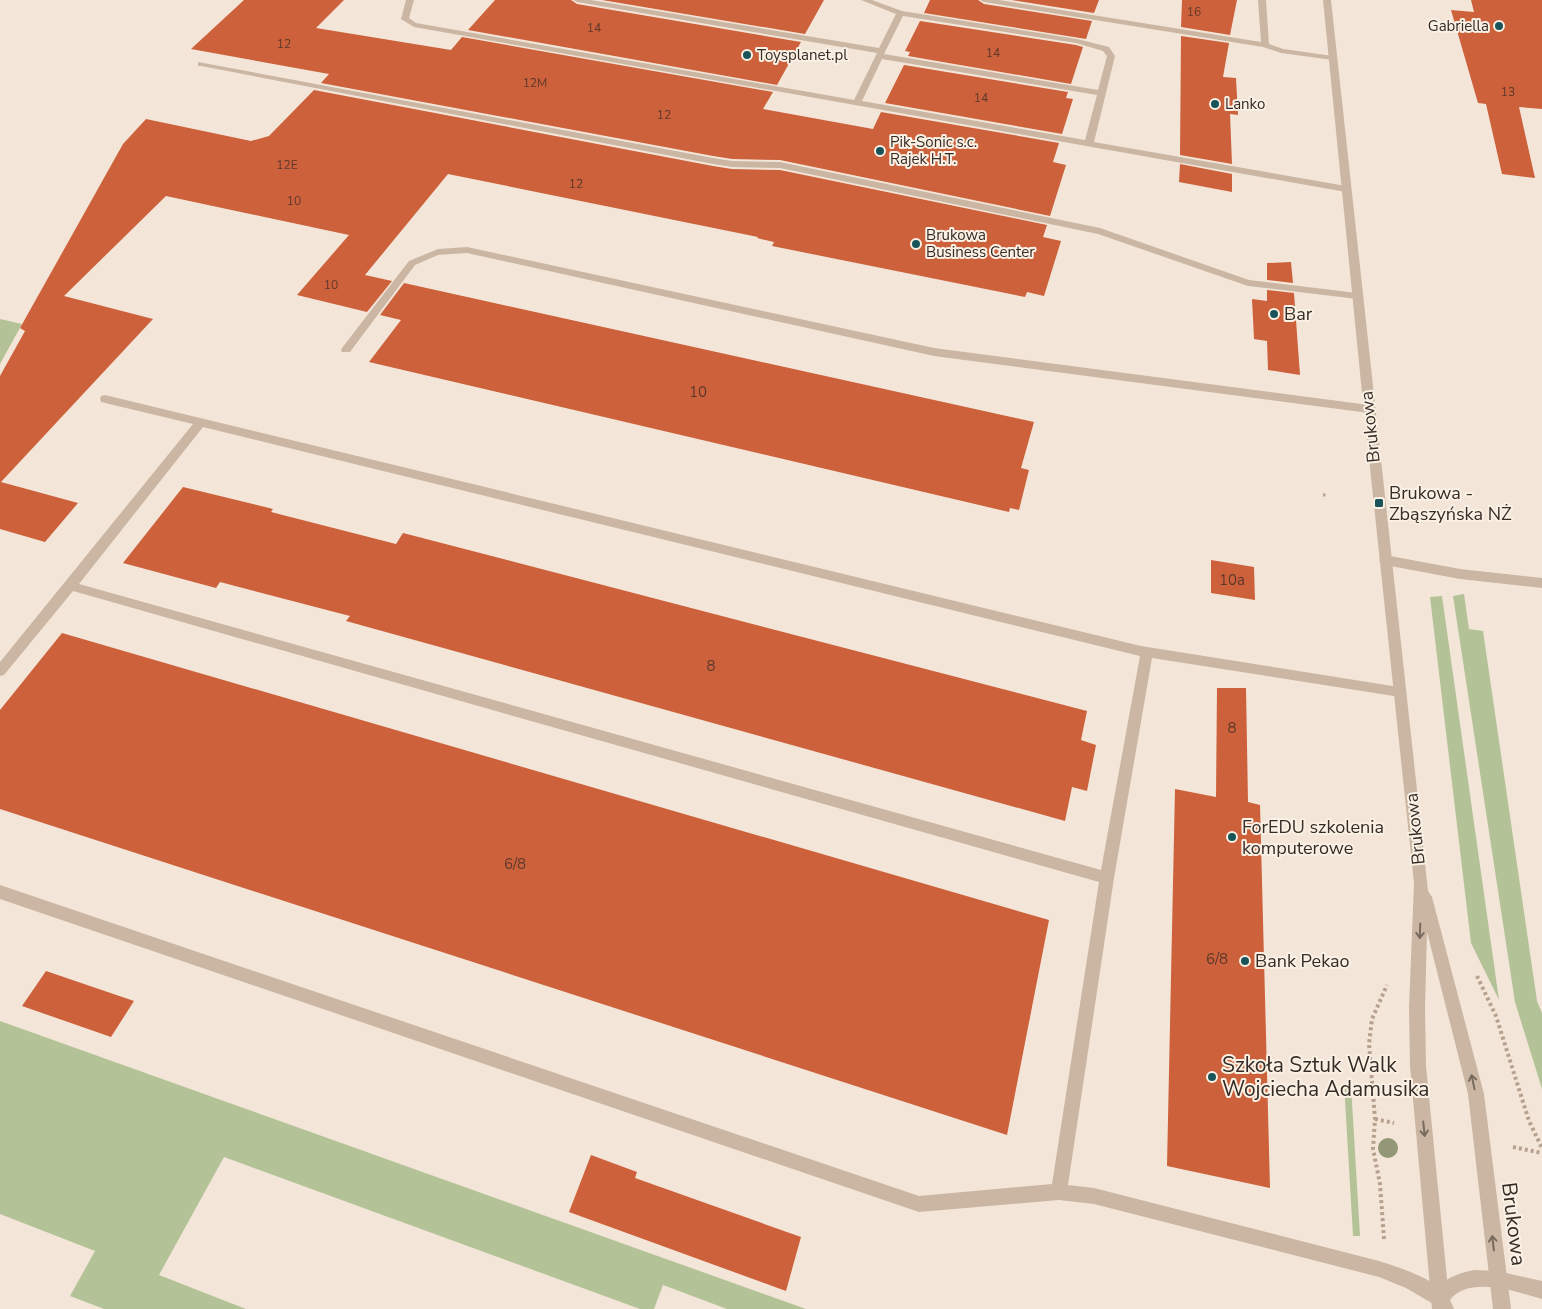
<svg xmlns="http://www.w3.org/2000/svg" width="1542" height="1309" font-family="'Nunito Sans',sans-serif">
<rect width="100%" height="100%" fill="#f3e6d8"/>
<path fill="#b3c297" d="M0,319l22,5 -22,40z
M1464,594l5,35 14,2 54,370 5,12v76l-27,-87 -62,-406z
M1442,596l57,404 -28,-57 -41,-346z
M0,1021l806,288h-79l-64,-24 -9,24h-14l-416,-152 -65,118 87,34h-142l-34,-13 25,-45 -95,-37z
M1344,1083l7,2 9,151h-7z"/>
<path fill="#cd613b" d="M244,0h100l-28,28 135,22 11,-13 311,55 -10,17 110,20 8,-17 178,31 -6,19 13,3 -16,51 -270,-56 -48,-1 -19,-3 -392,-73 8,-9 -138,-25z
M495,0h76l6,4 224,38 -24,43 -309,-55z
M602,0h222l-19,34z
M930,0h48l6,4 108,17 -6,18 -162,-26z
M1011,0h88l-5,13z
M1182,0h55l-7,35 -49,-8z
M1471,0h71v109l-23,-2 16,71 -33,-4 -16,-70 -8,-1 -27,-93 23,2z
M920,21l156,24 7,2 -12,37 -163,-28 2,-4 -5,-1z
M1181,36l48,7 -6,34 13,1 2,37 -8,-1 2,50 -52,-9z
M904,65l164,27 -2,6 7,1 -11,35 -177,-31z
M314,90l399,76 19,3 48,1 267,55 -4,12 18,4 -17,55 -17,-4 -2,5 -253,-51 2,-4 -17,-4 1,-1 -310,-63 -83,101 27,6 -25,31 -70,-17 52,-60 -183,-39 -102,100 89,23 -152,163 77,21 -33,39 -45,-13v-153l25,-45 -5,-3 103,-184 23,-25 105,22 18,-5z
M1180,164l52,10v18l-53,-10z
M1291,262l2,21 -26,-3v-17z
M404,283l630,139 -13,46 8,2 -10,40 -9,-2 -1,4 -640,-150 32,-42 -21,-5z
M1267,290l27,3 6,82 -32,-5 -1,-29 -13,-2 -2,-40 15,2z
M183,487l90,22 -2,3 125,32 7,-11 684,178 -6,29 15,5 -9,46 -15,-4 -7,34 -719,-200 4,-5 -130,-34 -4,6 -93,-25z
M1211,560l43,7 1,33 -44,-7z
M62,633l987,287 -42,215 -1007,-326v-99z
M1217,688h29l2,114 12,3 10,383 -103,-22 8,-377 41,8z
M46,971l88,30 -23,36 -89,-31z
M591,1155l46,17 -2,6 166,59 -15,54 -217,-79z"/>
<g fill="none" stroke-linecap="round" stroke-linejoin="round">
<path stroke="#b7a08e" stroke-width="3" stroke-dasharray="2.5 2.5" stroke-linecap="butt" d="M1323,495h5"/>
<path stroke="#b7a08e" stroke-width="4" stroke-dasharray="3 3" stroke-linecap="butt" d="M1477,976l19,40 33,105 13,27
M1375,1119l19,4
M1513,1147l29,6
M1384,1239l-4,-55 -7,-35 2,-30 -6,-75 3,-25 15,-34"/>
<path fill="#cbb6a3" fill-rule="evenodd" d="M406,0h8l-5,18 7,5 438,77 23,-47 -300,-51 -4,-2h18l288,48 17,-34 -35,-14h11l30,11 175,28 32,8 6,9 -21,86 252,44 5,3 -5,3 -932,-165 -13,-8zM903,16l173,27 27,8 4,5 -9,34 -214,-36zM882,59l215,36 -12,45 -223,-39z
M980,0h19l262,42 -3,-42h8l3,44 14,5 50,7 4,2 -4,2 -52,-7 -18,-6 -279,-45z
M198,62l515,96 19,3 48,1 320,66 149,52 108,13 5,3 -5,3 -109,-13 -150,-52 -318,-66 -48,-1 -19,-3 -512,-98h-3z
M467,247l467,101 435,57 5,4 -5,4 -435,-57 -467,-103 -29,2 -23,10 -65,87h-8l-1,-2 1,-2 67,-87 29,-12z
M105,395l1036,251 264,42 1,4 -1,4 -5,1 -248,-39 -38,220 -46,307 26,3 285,73c18,6 62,19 70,38l-3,6 -6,3 -34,-20 -27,-11 -285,-73 -35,-4 -140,12 -919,-313v-14l919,311 133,-12 47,-302 -1026,-291 -69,84 -4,1v-14l193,-238 -92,-22 -1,-3 1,-3zM203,427l937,229 -39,214 -1022,-286z
M1385,555l75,14 82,9v10l-82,-9 -75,-14 -4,-2 -2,-3 2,-3z"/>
<path fill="#cbb6a3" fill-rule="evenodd" d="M1474,1270l23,1 45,10v18c-25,-7 -73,-24 -92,1l4,9h-18l-5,-10c8,-19 24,-25 43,-29z"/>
<path fill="#cbb6a3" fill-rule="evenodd" d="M1323,0h8l97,891 4,6 52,197 27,215h-18l-25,-215 -41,-162 -2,76 1,58 24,243h-18l-22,-243 -1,-58 5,-125 -53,-500z"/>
</g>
<circle fill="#939777" cx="1388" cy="1148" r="10"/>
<defs><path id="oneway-shaft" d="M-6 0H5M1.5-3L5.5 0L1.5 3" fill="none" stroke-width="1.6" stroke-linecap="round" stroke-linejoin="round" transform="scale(1.25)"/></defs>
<g stroke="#796a5e">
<use href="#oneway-shaft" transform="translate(1420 931) rotate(92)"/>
<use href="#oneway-shaft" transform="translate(1473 1082) rotate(-102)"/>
<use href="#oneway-shaft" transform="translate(1424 1129) rotate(84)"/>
<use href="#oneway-shaft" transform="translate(1493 1243) rotate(-97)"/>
</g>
<g fill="#19545a" stroke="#faf1e4" stroke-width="2">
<circle cx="1499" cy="26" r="5"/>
<circle cx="747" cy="55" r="5"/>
<circle cx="1215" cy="104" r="5"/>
<circle cx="880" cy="151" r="5"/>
<circle cx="916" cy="244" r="5"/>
<circle cx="1274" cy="314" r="5"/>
<rect x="1374" y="498" width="10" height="10" rx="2.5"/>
<circle cx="1232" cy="837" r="5"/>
<circle cx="1245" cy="961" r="5"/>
<circle cx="1212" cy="1077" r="5"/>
</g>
<g text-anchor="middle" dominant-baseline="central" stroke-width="4" stroke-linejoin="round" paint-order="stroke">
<g font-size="12" fill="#5c382b">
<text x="1194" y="12">16</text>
<text x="594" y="28">14</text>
<text x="284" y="44">12</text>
<text x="993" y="53">14</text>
<text x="535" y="83">12M</text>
<text x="1508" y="92">13</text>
<text x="981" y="98">14</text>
<text x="664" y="115">12</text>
<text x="287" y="165">12E</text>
<text x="576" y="184">12</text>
<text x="294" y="201">10</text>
<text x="331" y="285">10</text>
</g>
<g font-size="15" fill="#362b26" stroke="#faf1e4" text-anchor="start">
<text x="1489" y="26" text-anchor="end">Gabriella</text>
<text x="757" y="55">Toysplanet.pl</text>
<text x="1225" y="104">Lanko</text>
<text x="890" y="142">Pik-Sonic s.c.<tspan x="890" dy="17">Rajek H.T.</tspan></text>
<text x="926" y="235">Brukowa<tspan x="926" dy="17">Business Center</tspan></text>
</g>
<g font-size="15" fill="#5c382b">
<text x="698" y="392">10</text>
<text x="1232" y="580">10a</text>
<text x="711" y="666">8</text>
<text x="1232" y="728">8</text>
<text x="515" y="864">6/8</text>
<text x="1217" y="959">6/8</text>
</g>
<g font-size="18" fill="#362b26" stroke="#faf1e4" text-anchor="start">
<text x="1284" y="314">Bar</text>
<text x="1389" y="493">Brukowa -<tspan x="1389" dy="21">Zbąszyńska NŻ</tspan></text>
<text x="1242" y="827">ForEDU szkolenia<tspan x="1242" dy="21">komputerowe</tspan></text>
<text x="1255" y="961">Bank Pekao</text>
</g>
<g font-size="18" fill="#362b26" stroke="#faf1e4">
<text transform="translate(1370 427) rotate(-96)">Brukowa</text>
<text transform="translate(1415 829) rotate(-96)">Brukowa</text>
</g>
<g font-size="21" fill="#362b26" stroke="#faf1e4" text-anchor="start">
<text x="1222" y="1065">Szkoła Sztuk Walk<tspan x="1222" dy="24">Wojciecha Adamusika</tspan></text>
</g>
<g font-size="21" fill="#362b26" stroke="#faf1e4">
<text transform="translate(1514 1224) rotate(83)">Brukowa</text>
</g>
</g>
</svg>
